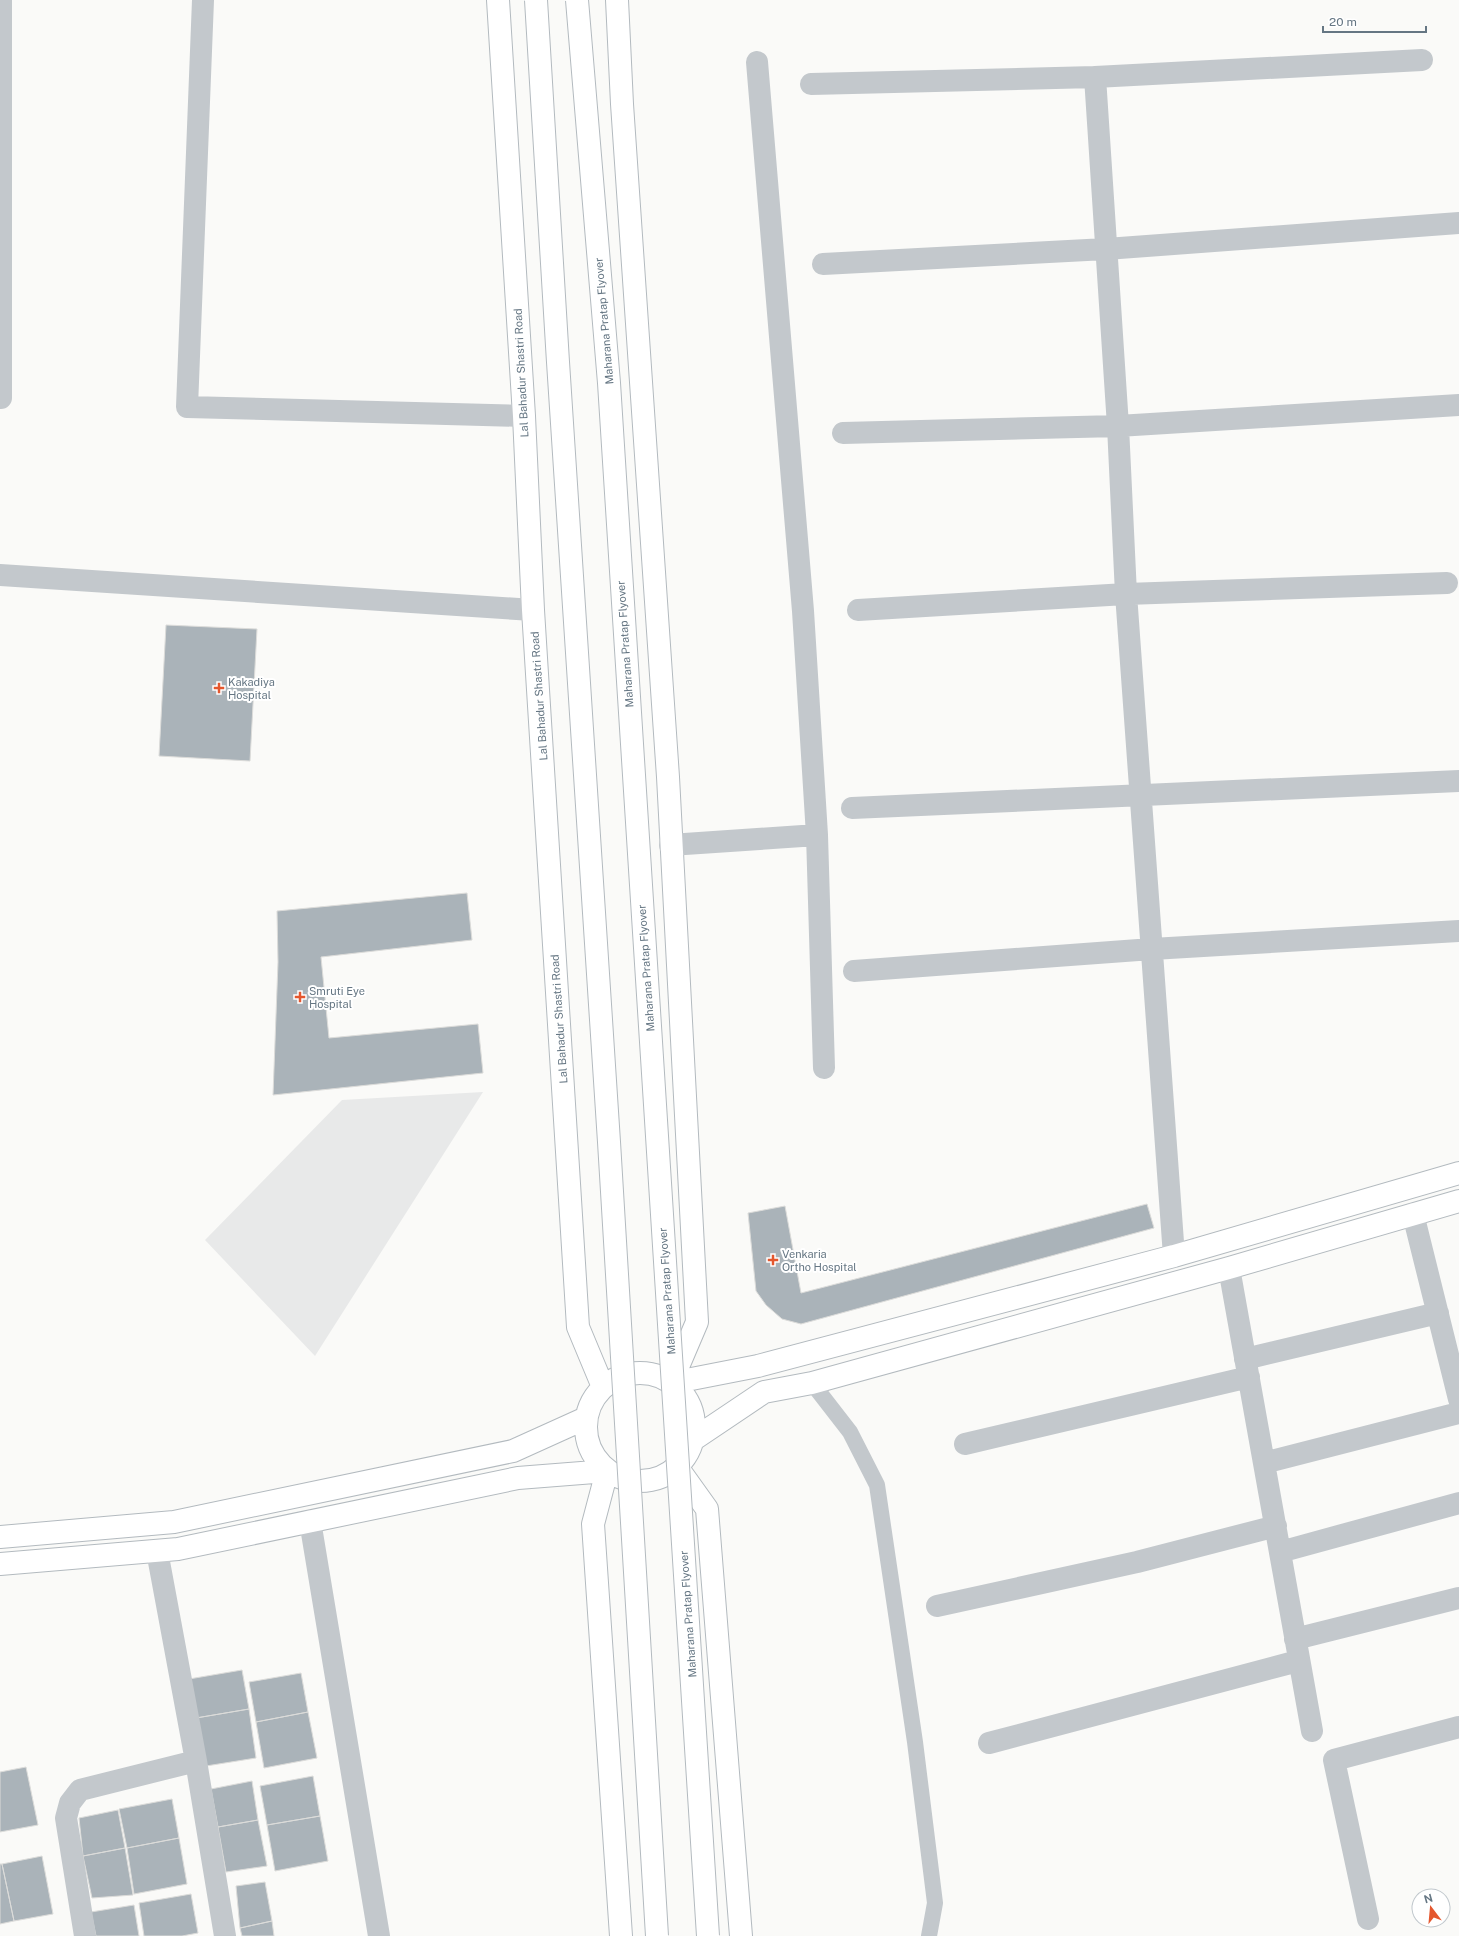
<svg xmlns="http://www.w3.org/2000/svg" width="1459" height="1936" font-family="'Public Sans',sans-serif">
<rect width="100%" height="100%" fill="#fafaf8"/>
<path fill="#e8e9e9" d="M483,1092l-168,264 -110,-116 137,-140z"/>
<path fill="#aab3b9" stroke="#dcdcda" d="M166,625l91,4 -7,132 -91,-5z
M467,893l5,47 -151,17 8,81 149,-14 5,49 -210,22 5,-133 -1,-51z
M1147,1204l7,24 -353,96 -19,-5 -16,-14 -10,-14 -8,-78 37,-7 16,87z
M242,1670l7,39 -53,9 -7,-39z
M301,1673l7,39 -52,10 -7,-40z
M249,1709l7,49 -50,8 -10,-48z
M308,1712l9,46 -53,10 -8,-46z
M26,1767l12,58 -38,7v-60z
M313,1776l7,40 -53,9 -7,-39z
M252,1781l6,39 -40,7 -7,-38z
M172,1799l7,39 -52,10 -8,-39z
M118,1810l7,38 -42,8 -4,-38z
M320,1816l8,45 -53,10 -8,-46z
M258,1820l9,46 -41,6 -8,-45z
M179,1838l8,46 -53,10 -7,-46z
M125,1848l8,47 -41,3 -9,-42z
M42,1856l11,58 -39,7 -12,-57z
M0,1864h2l12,57 -14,3z
M265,1882l7,39 -32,7 -4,-42z
M191,1894l7,39 -16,3h-38l-5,-33z
M134,1905l5,31h-43l-5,-24z
M272,1921l2,15h-32l-2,-8z"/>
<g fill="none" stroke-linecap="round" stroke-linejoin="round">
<defs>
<path id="secondary" d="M498,0l26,416 9,194 45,717 25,60
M617,0l5,104 46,673 29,545 -26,61
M586 1427a54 54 0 1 1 108 0a54 54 0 1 1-108 0Z
M671,1383l87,-17 416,-110 285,-83
M694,1439l70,-47 48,-9 417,-115 230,-67
M677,1467l30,42 34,427
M0,1537l174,-15 339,-71 73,-33
M0,1564l178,-15 340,-71 89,-7 -14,53 28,412"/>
</defs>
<use href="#secondary" stroke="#b3babf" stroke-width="24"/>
<path stroke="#c3c8cc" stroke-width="16" d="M812,1383l38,49 27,53 38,257 20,161 -6,33"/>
<path stroke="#c3c8cc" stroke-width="22" d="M1,0v398
M203,0l-16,407 337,9
M757,62l46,549 14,224 7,233
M1095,77l23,349 8,168 48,662
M811,84l284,-7 327,-17
M823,264l283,-15 353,-26
M843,433l275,-7 341,-21
M0,575l533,35
M858,610l268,-16 321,-11
M852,808l607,-27
M670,845l147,-10
M854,971l298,-22 307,-18
M1413,1214l46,185
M1229,1268l83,463
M1245,1359l193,-46
M965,1444l284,-67
M1264,1463l195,-50
M310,1521l69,415
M157,1551l39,210 29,175
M1280,1552l179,-49
M937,1606l200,-44 139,-36
M1295,1639l164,-41
M989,1743l309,-82
M1368,1919l-34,-159 125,-33
M85,1936l-19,-118 4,-15 10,-13 116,-29"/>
<use href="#secondary" stroke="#fff" stroke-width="22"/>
<defs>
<path id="secondary-bridge" d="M536,0l22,362 51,780 48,794
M577,0l32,383 99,1553"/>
</defs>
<use href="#secondary-bridge" stroke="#b3babf" stroke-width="24" stroke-linecap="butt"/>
<use href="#secondary-bridge" stroke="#fff" stroke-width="22"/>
</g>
<g fill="#e4572e" stroke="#fff" stroke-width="1.5">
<path d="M217 682h4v4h4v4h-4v4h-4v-4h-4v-4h4z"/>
<path d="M298 991h4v4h4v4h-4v4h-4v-4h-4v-4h4z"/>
<path d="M771 1254h4v4h4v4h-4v4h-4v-4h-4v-4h4z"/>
</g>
<g text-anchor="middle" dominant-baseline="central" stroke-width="4" stroke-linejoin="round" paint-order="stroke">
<g font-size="11" fill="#657683" stroke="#fff">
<text transform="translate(604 321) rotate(-95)">Maharana Pratap Flyover</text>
<text transform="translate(521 373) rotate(-93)">Lal Bahadur Shastri Road</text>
<text transform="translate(625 644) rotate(-94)">Maharana Pratap Flyover</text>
<text transform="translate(539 696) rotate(-94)">Lal Bahadur Shastri Road</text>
<text transform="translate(646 968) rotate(-94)">Maharana Pratap Flyover</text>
<text transform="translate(559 1019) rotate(-94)">Lal Bahadur Shastri Road</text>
<text transform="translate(667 1291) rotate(-94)">Maharana Pratap Flyover</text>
<text transform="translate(688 1614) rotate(-94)">Maharana Pratap Flyover</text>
</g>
<g font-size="11" fill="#657683" stroke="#fff" text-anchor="start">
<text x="228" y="682">Kakadiya<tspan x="228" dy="13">Hospital</tspan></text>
<text x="309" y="991">Smruti Eye<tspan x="309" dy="13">Hospital</tspan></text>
<text x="782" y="1254">Venkaria<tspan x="782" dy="13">Ortho Hospital</tspan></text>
</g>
</g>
<g transform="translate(1431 1908) rotate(344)"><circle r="19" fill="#ffffff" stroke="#c1c8cd"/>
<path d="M0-3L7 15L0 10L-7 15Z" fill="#e4572e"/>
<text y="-6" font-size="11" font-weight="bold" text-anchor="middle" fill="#657683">N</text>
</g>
<path d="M1323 26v6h103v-6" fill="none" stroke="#657683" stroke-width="2"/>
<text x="1329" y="26" font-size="12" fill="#657683" stroke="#ffffff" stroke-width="3" paint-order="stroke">20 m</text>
</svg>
